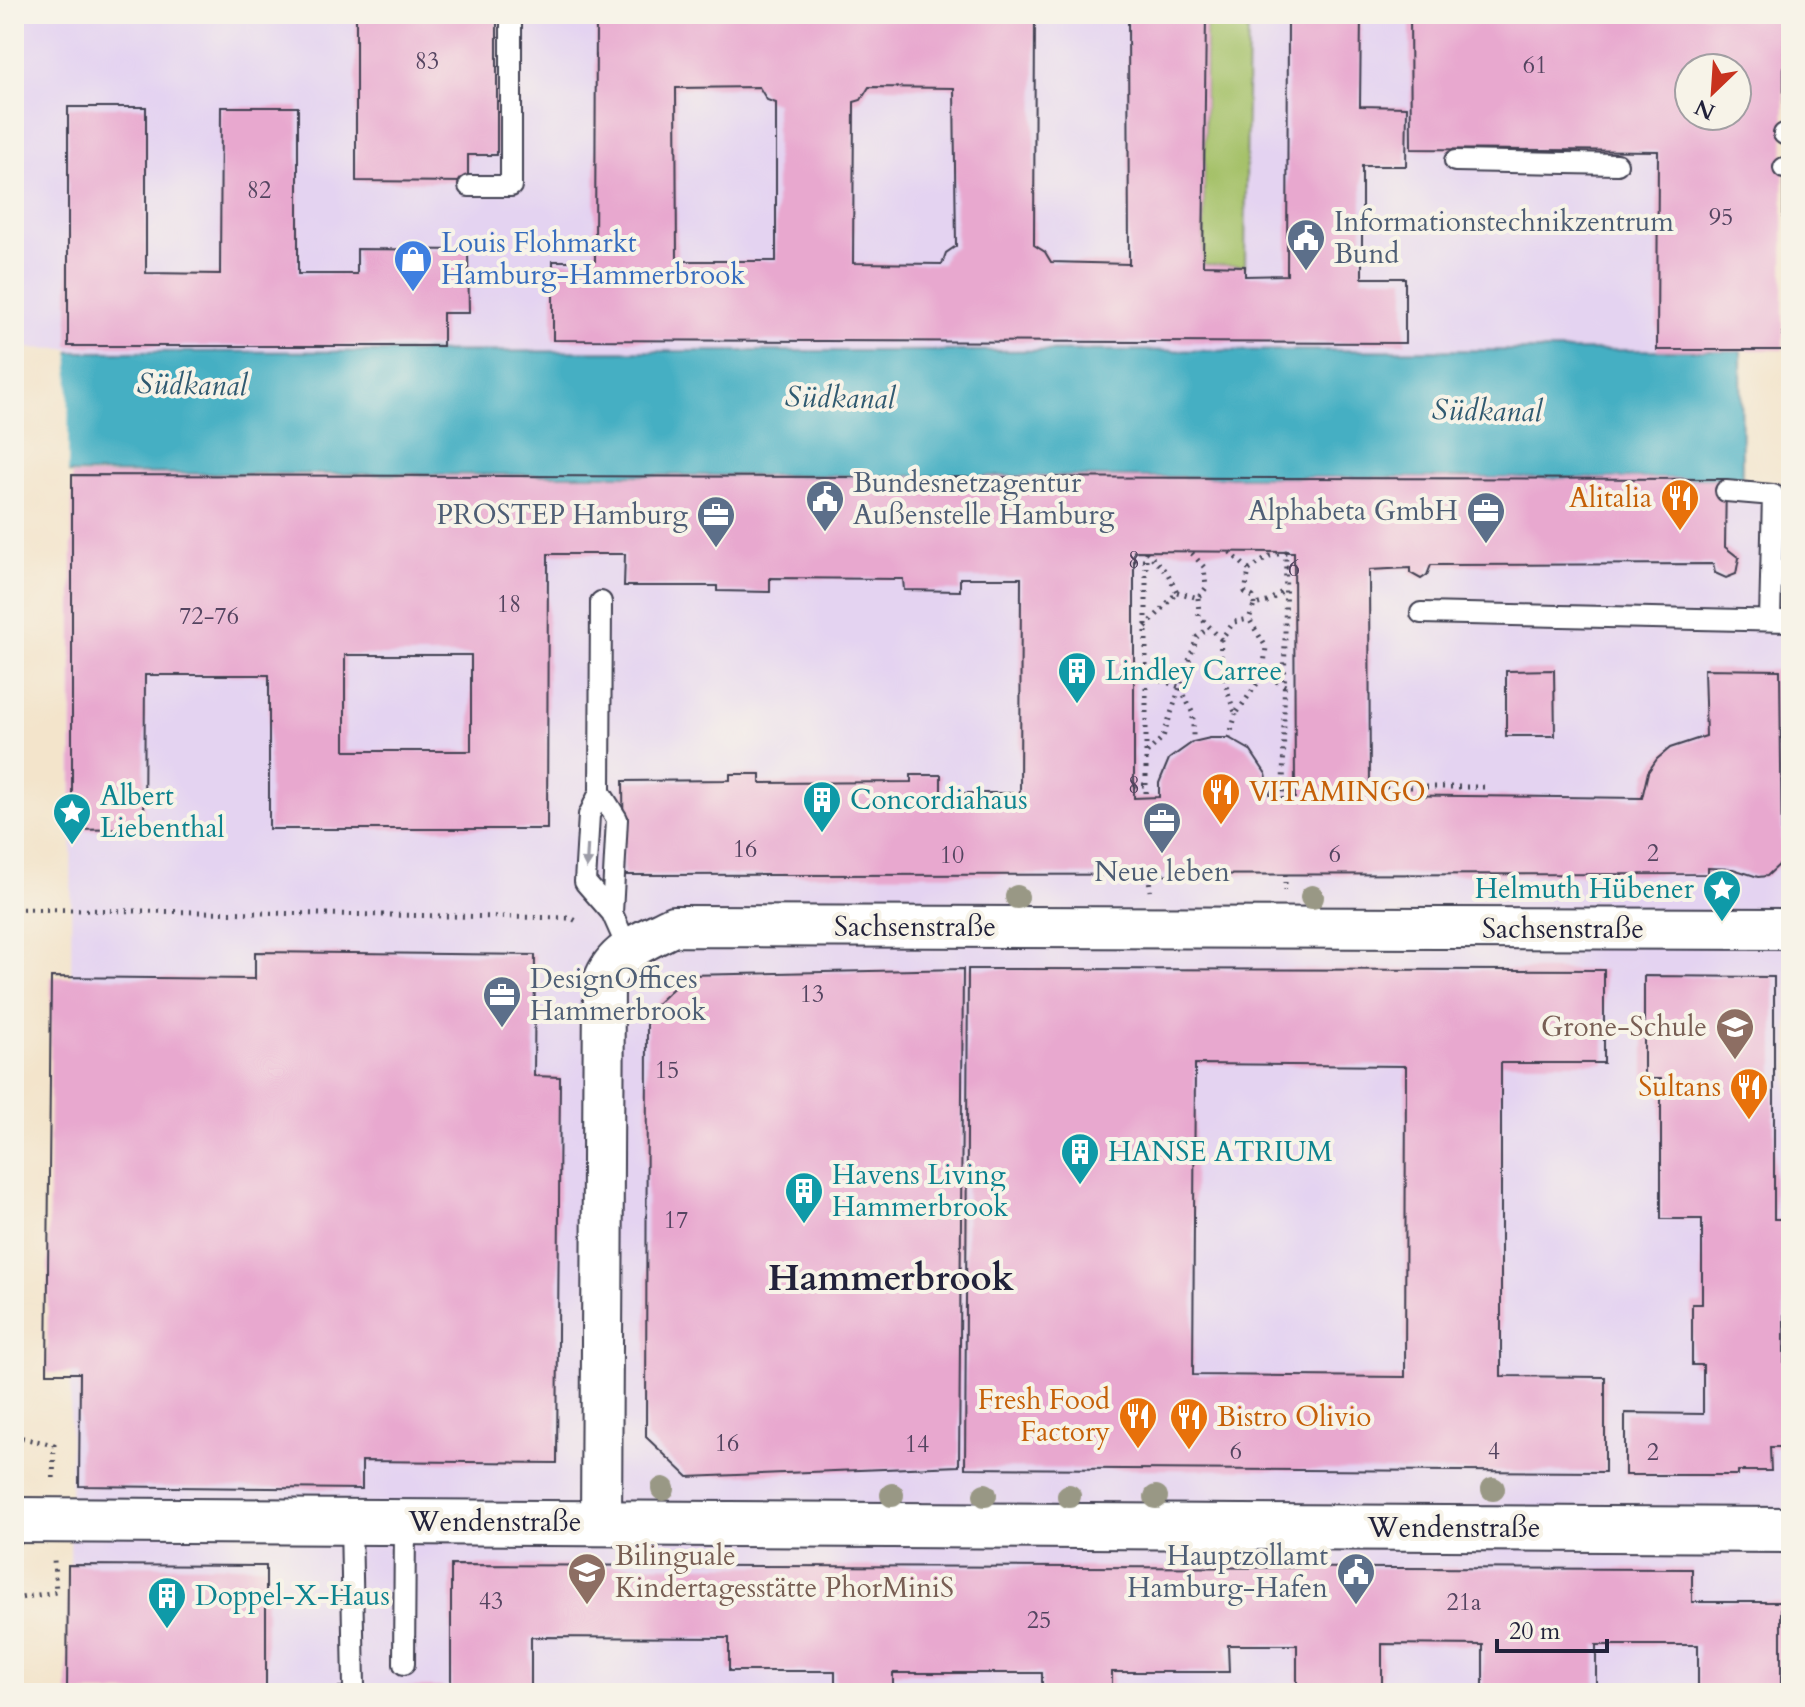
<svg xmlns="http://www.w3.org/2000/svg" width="1805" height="1707" font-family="Cardo,serif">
<rect width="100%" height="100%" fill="#f7f3e8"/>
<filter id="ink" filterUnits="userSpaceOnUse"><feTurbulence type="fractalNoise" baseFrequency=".0125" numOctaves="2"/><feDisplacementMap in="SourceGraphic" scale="16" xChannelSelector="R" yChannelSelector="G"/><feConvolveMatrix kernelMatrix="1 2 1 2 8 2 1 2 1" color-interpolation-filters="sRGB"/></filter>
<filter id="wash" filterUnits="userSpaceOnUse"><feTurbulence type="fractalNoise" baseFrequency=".006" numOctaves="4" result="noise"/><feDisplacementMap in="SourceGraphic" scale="32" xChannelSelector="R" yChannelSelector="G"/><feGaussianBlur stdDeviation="1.8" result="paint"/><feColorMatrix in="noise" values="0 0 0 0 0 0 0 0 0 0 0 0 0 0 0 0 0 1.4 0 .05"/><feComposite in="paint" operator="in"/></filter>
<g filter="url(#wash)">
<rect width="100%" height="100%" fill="#f3e4cb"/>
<path fill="#e4d3f1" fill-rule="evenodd" d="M14,14h1729l-2,336 -1727,2zM1689,68h48v48h-48z
M72,475l1670,4 49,18 -7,1196h-1714z"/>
<path fill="#a5c169" stroke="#647252" stroke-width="2" d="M1206,14h42l-3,252 -42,-1z"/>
<path fill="#44afc3" stroke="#33687f" stroke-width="2" d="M1741,350l1,129 -1728,-6v-121z"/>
<path fill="#f3e4cb" d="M14,348l55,1 -1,130 -54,-2z"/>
<g id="blocks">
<path fill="#e8a8cf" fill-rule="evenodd" d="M356,14h141v141h-29v27l-112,-1z
M596,14h439l-1,231 11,7 6,10 78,2 -1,-250h78l-3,251 42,1v10l42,-1 1,-261h73l-1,92 47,1 -1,59h-44v112h43v65l-852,-3v-79h42zM759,87l8,13 9,3v158h-99l-1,-173zM869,87l85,1 2,158 -10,7 -4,11 -89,-1 1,-161 7,-2z
M1410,14h374l-1,336h-126l1,-199 -247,-2zM1689,68h48v48h-48z
M68,107h78v166l74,1 1,-167h77v167h59v-25l111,1 1,63h-26v33h-375z
M72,475l1654,4 -1,68 14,11 -3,16 -10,4 -11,-5 -2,-9 -282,1 -4,10 -6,4 -11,-6v-5l-41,2 1,225 272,3 6,-26 9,-13 13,-11 36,-12 -2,-67 76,1 2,192 -15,14 -9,1 -25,-8 -25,-1v6l-1084,1 -1,-94 107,-1v-6h30v9l151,-1v-7h30v18h79l1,-215h-61v13l-56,-1 -1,-11 -133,-1v14l-53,-1v-5h-93l1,-32h-77l-1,275h-278v-154h-124l-1,154 -72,1zM1134,551l160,1 1,246h-24l-5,-24 -16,-24 -21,-12h-19l-17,4 -24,17 -10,24v14l-25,1zM345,655h126v96h-126z
M1554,670l1,66h-49v-65z
M255,952l280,3 -1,121 26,1 -3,386 -195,-2v28l-283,-3 1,-113h-33l4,-396 204,2z
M963,969l-4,497 -271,11 -42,-40 1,-424 40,-38z
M968,969l636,1v93h-103v313l104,1v95l-640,-4zM1195,1064l211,2 -1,311 -212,-2z
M1644,976l130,1v242h10v228h-14l1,24h-33v4h-113v-62l78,1v-49h-11v-61h10v-85h-41v-140h-17z
M68,1565l198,1v127h-199z
M451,1565l1241,4v33h89v91h-83v-48h-102v48h-113v-48l-101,-1v49h-85v-48h-69l1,27h-117v21h-70v-20h-149v20h-58v-22h-106v-33l-198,-1v56h-80z
M339,1687h103v6h-103z"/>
</g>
</g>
<g filter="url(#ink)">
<use href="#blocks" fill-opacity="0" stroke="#413f51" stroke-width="2"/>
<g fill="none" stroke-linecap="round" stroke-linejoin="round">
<defs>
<path id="service" d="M1784,134h7
M1455,161l162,3
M1784,168h7
M469,186h42v-172
M1726,491l47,4 -3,125
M601,602l-1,190 -11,23 -4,67 27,31 16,36
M1421,613l370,8
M600,792l17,27 -5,94
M351,1521l3,166
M404,1664l1,-142"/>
<path id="minor" d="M601,1523l3,-542c10,-30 42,-41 69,-55l1118,3"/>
<path id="tertiary" d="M14,1520l1777,10"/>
</defs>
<use href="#service" stroke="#413f51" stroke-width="24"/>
<use href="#minor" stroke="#413f51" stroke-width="44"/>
<use href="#tertiary" stroke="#413f51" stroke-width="48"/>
<path stroke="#413f51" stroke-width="5" stroke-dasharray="2 6" stroke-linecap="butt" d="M1146,551v247
M1230,552l19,18
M1134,560h12
M1286,567l8,1
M1177,592l21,6 8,-10 -2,-21 -14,-16
M1198,598l1,18 22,23 13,-17 15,-3
M1254,605l-1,-8 -8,-5 4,-22 21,-14 16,-4 -3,246
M1146,627l31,-35 -9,-18 -21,-22
M1221,639c-2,23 5,54 15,75l27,-39
M1146,675l34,12 17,-50 11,-8
M1285,686l-22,-12 3,-27 -17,-28 5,-14 13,-3 18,-12
M1181,688l12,26v28
M1229,738l7,-24
M1147,753l16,-16 17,-50
M1790,774l1,-8
M1283,784l11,1
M1134,785h12
M1370,787h119
M1401,795l1,-8
M1149,874l1,17
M1285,874v17
M14,909l557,9 9,5
M14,1436l40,9 -1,37
M14,1599l42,-7 -2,-32"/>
<use href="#service" stroke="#fff" stroke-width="20"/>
<use href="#minor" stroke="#fff" stroke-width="40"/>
<use href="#tertiary" stroke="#fff" stroke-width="44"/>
</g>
<g fill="#999885">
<circle cx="1017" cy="897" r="12"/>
<circle cx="1312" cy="897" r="12"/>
<circle cx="663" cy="1489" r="12"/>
<circle cx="1493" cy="1489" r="12"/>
<circle cx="892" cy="1495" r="12"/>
<circle cx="985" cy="1495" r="12"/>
<circle cx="1069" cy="1496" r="12"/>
<circle cx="1156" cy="1497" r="12"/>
</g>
<defs><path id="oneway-solid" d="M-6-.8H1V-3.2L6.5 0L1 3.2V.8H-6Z" transform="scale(2)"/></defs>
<use fill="#9c9ca7" href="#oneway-solid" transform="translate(587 857) rotate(93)"/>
</g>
<defs>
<symbol id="civic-pin" viewBox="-11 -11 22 30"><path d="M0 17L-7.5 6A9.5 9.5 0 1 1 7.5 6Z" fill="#5c6f8a" stroke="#f7f3e8"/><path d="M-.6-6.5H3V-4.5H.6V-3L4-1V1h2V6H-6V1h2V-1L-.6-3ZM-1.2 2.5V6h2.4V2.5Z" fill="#fff"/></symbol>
<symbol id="shop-pin" viewBox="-11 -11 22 30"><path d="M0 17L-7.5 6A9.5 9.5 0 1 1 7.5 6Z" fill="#3f7fe0" stroke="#f7f3e8"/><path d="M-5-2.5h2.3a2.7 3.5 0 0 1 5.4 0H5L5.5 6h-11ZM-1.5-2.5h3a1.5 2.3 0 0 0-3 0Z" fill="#fff"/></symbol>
<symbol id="restaurant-pin" viewBox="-11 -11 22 30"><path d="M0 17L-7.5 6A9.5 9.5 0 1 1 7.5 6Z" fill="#e8710a" stroke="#f7f3e8"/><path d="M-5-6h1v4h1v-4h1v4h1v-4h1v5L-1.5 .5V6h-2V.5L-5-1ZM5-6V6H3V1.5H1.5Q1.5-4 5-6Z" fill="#fff"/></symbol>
<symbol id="office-pin" viewBox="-11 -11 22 30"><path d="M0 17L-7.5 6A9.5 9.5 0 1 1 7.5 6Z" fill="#5c6f8a" stroke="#f7f3e8"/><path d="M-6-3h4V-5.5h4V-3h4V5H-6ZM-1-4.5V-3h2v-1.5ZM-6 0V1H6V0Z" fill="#fff"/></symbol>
<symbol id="building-pin" viewBox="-11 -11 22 30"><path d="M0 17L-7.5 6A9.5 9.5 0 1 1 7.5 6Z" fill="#0f9aa8" stroke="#f7f3e8"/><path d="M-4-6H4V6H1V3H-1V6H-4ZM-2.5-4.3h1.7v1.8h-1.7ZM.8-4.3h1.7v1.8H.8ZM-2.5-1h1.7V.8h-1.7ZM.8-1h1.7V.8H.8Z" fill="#fff"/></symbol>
<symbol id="sight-pin" viewBox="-11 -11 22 30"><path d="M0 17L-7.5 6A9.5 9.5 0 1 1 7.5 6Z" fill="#0f9aa8" stroke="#f7f3e8"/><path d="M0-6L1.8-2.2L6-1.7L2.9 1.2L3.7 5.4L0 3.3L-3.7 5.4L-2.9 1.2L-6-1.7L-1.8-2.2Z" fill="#fff"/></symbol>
<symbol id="school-pin" viewBox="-11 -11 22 30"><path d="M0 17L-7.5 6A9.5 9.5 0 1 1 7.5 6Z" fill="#8d6e63" stroke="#f7f3e8"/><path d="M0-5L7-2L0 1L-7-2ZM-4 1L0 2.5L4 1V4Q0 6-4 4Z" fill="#fff"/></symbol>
</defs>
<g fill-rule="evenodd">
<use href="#civic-pin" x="1284" y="216" width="44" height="60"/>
<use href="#shop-pin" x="391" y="237" width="44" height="60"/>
<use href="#restaurant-pin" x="1658" y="476" width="44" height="60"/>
<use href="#civic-pin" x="803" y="477" width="44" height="60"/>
<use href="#office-pin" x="1464" y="489" width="44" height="60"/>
<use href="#office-pin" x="694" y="493" width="44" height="60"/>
<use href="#building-pin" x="1055" y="649" width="44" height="60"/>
<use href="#restaurant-pin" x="1199" y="770" width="44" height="60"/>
<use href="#building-pin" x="800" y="778" width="44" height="60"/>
<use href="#sight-pin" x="50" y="790" width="44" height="60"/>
<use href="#office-pin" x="1140" y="799" width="44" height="60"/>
<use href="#sight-pin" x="1700" y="867" width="44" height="60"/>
<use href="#office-pin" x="480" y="973" width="44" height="60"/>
<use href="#school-pin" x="1713" y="1005" width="44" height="60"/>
<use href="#restaurant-pin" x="1727" y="1065" width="44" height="60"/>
<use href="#building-pin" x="1058" y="1130" width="44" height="60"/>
<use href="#building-pin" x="782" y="1169" width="44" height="60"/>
<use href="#restaurant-pin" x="1116" y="1394" width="44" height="60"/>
<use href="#restaurant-pin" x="1167" y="1395" width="44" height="60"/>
<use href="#school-pin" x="565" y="1550" width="44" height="60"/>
<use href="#civic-pin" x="1334" y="1550" width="44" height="60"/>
<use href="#building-pin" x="145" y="1574" width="44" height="60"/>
</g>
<g text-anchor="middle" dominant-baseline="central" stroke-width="8" stroke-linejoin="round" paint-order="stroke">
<g font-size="24" fill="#544460">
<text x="427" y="61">83</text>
<text x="1535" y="65">61</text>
<text x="259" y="190">82</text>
<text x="1721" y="217">95</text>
<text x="1134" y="560">8</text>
<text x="1294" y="568">6</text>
<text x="509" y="604">18</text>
<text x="209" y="616">72-76</text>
<text x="1134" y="785">8</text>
<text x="745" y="849">16</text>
<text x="1653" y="853">2</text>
<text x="1335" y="854">6</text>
<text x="952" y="855">10</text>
<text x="812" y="994">13</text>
<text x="667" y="1070">15</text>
<text x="676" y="1220">17</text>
<text x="727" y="1443">16</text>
<text x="917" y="1444">14</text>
<text x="1236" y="1451">6</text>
<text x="1494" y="1451">4</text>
<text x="1653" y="1452">2</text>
<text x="491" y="1601">43</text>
<text x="1464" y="1602">21a</text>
<text x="1039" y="1620">25</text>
</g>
<g font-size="28" fill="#4e5e75" stroke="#f7f3e8" text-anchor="start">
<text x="1334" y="222">Informationstechnikzentrum<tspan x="1334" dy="32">Bund</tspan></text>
<text x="853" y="483">Bundesnetzagentur<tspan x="853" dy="32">Außenstelle Hamburg</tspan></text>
<text x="1458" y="511" text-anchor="end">Alphabeta GmbH</text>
<text x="688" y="515" text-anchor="end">PROSTEP Hamburg</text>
<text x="1162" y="872" text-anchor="middle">Neue leben</text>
<text x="530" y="979">DesignOffices<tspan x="530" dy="32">Hammerbrook</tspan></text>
<text x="1328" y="1556" text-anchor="end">Hauptzollamt<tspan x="1328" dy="32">Hamburg-Hafen</tspan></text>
</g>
<g font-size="28" fill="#366cbe" stroke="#f7f3e8" text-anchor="start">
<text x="441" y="243">Louis Flohmarkt<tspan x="441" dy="32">Hamburg-Hammerbrook</tspan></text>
</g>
<g font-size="28" fill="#c56008" stroke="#f7f3e8" text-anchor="end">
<text x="1652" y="498">Alitalia</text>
<text x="1249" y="792" text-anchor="start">VITAMINGO</text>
<text x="1721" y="1087">Sultans</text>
<text x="1110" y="1400">Fresh Food<tspan x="1110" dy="32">Factory</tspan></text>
<text x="1217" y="1417" text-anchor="start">Bistro Olivio</text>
</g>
<g font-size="28" fill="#0d838f" stroke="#f7f3e8" text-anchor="start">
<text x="1105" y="671">Lindley Carree</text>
<text x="100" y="796">Albert<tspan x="100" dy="32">Liebenthal</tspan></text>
<text x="850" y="800">Concordiahaus</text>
<text x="1694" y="889" text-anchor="end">Helmuth Hübener</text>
<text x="1108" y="1152">HANSE ATRIUM</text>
<text x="832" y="1175">Havens Living<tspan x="832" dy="32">Hammerbrook</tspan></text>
<text x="195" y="1596">Doppel-X-Haus</text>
</g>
<g font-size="28" fill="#22223b" stroke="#f7f3e8">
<text x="915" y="927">Sachsenstraße</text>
<text x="1563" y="929">Sachsenstraße</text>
<text x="495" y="1522">Wendenstraße</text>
<text x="1454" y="1528">Wendenstraße</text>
</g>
<g font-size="28" fill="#785e54" stroke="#f7f3e8" text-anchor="end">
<text x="1707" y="1027">Grone-Schule</text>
<text x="615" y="1556" text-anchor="start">Bilinguale<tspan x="615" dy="32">Kindertagesstätte PhorMiniS</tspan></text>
</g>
<g font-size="30" font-style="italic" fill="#305a71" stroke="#f7f3e8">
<text transform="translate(192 385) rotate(1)">Südkanal</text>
<text transform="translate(840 398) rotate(1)">Südkanal</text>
<text transform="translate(1487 411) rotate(1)">Südkanal</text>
</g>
<g font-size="36" font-weight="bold" fill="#22223b" stroke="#f7f3e8">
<text x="891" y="1278">Hammerbrook</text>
</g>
</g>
<rect width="1805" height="1707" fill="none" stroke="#f7f3e8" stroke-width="48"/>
<g transform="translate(1713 92) rotate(205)"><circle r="38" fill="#f7f3e8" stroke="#a29fa3" stroke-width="2"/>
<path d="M0-6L14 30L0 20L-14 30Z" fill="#c8321e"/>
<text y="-12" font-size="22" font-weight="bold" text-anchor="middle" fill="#22223b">N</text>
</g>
<path d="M1497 1639v12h110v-12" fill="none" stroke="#22223b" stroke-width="4"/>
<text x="1509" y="1639" font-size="24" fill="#22223b" stroke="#f7f3e8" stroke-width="6" paint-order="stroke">20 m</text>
</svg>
